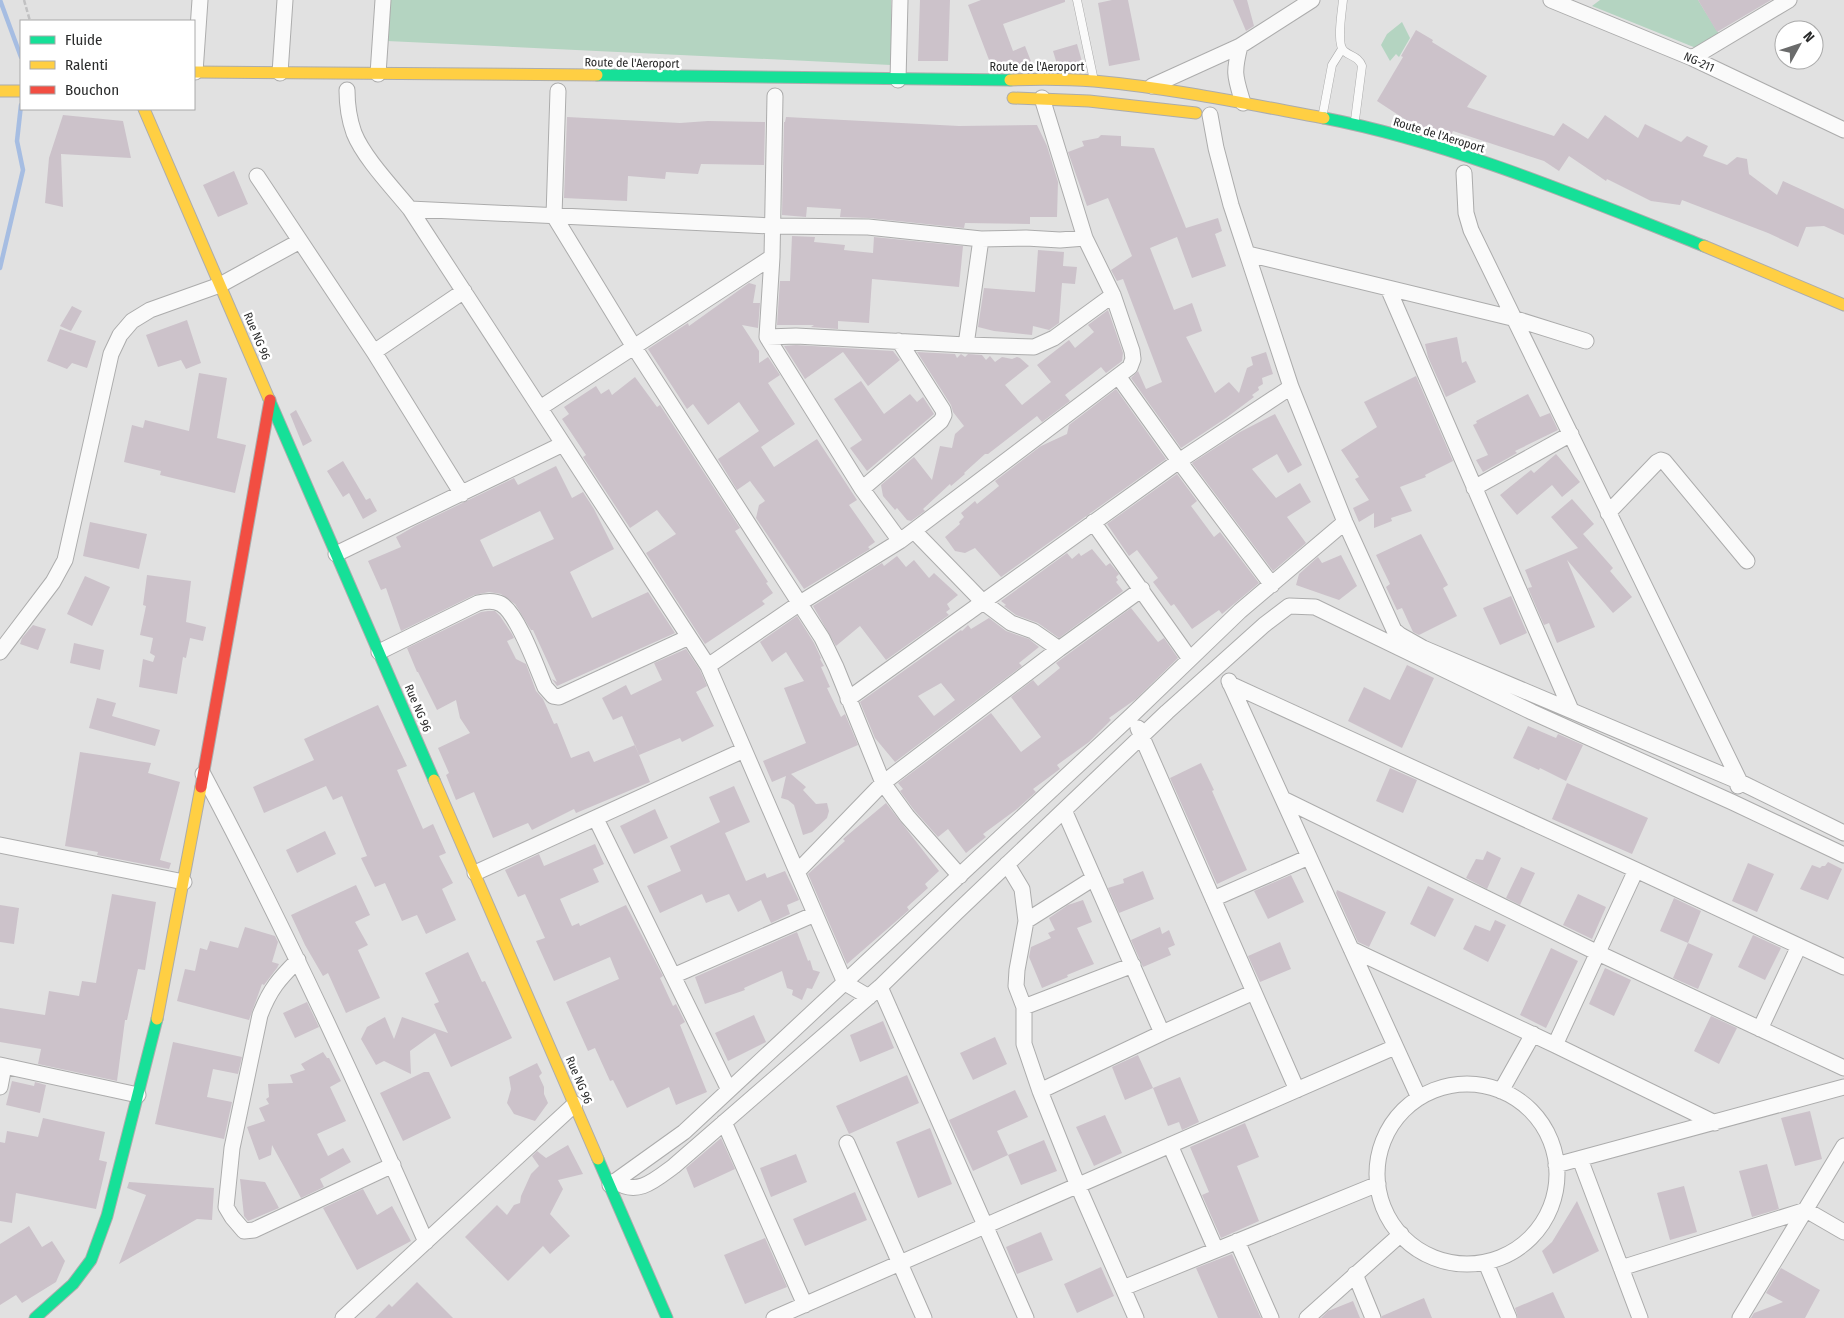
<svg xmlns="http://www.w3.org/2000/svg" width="1844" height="1318" font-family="'Fira Sans Condensed',sans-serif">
<rect width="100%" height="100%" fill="#e1e1e1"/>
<path fill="#b4d4c1" d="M390,0h501v65l-504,-24z
M1600,0h98l21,34 -23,14 -104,-42z
M1402,22l8,16 -11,19 -3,-3 -6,7 -9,-16 6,-11z"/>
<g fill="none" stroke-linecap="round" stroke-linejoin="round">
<path stroke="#a6bde2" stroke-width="4.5" d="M0,0l21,57
M0,268l23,-98 -6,-29 4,-36"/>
</g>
<path fill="#ccc2ca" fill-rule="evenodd" d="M920,0h30l-2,61h-30z
M981,0h84v2l-62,22 10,27 12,-5 7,18 -41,1 -23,-60z
M1112,0h16l12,60 -31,6 -11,-63z
M1233,0h14l7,26 -8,5z
M1698,0h73l-54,32z
M1416,30l17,10 -1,2 55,34 -20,31 87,29 9,-13 25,16 17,-24 33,23 7,-14 36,18 6,-6 21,10 -5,10 24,9 10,-8 10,2 2,15 28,21 6,-14 61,28v26l-20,-9 -18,1 -8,20 -30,-14 -86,-33 -2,5 -29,-4 -44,-22 -1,2 -37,-25 -10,15 -15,-10 -91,-30 -2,4 -43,-12 1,-1 -32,-21 26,-44 -2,-1z
M1077,44l6,21 -26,-1 -4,-13z
M63,115l60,6 8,37 -70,-4 2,53 -18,-4 4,-45z
M567,117l113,6 28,-2 57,1 -1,43 -63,-1 -3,10 -32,-2 -1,7 -37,-3 -1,25 -63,-3z
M786,117l173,9 78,-1 10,21 11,36 -1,35h-27v7l-65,-1 -1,5 -95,-10 -29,-1 1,-8 -34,-2 -1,10 -24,-2 2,-93h1z
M1101,135l20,1v10l33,2 32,80 32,-10 4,13 -7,3 11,32 -34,12 -15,-41 -27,11 24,62 18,-7 10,28 -16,6 29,56 14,-11 10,11 8,-25 6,-3 -2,-8 15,-5 7,22 -11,4 1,6 -5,3 1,3 -7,5 2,2 -28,21 -45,30 -50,-70 7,-7 8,18 16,-7 -39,-103 -6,2 -6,-11 21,-14 -24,-58 -21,8 -19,-54 16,-6 -2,-5 16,-3z
M234,171l14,33 -30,13 -15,-32z
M792,236l23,1 -1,5 31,3 -1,5 29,3 1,-16 89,9 -4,41 -87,-8 -3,44 -31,-2v8l-27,-2 3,-2h-37l3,-44h10z
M1038,250l26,2 -1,14 14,1 -2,17 -13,-1 -3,40 -10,7 -16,-4 -1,9 -38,-4 -16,-4 6,-39 51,4z
M749,283l7,2 -3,18h7l-2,25 -16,-3 17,26v12l9,-6 12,18 -12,8 27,41 -34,23 13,20 43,-28 40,61 -8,5 26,37 -7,5 2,2 -66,40 -48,-71 3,-13 6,-4 -15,-20 -13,9 -19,-31 41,-28 -20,-29 -31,23 -15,-21 -6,5 -39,-60 40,-26 1,3z
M72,306l10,5 -11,20 -11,-5z
M1108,310l15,43 -1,8 -16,12 -5,-6 -36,28 5,6 -28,21 -5,-6 -49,38h-3l-21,19 1,1 -14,12 -1,-2 -27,25 2,2 -14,10 -4,-1 -10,-12 -2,2 -12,-14 -2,-11 33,-28 18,23 8,-34 12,2 3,-14 9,-8 -11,-14 -2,-7 -34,-53 38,2 2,4 4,-4 4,3 3,-3 14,1 4,5 4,-4 5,6 7,-5 10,2 5,-2 3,1 9,8 -24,19 17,20 29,-23 -14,-17 32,-25 6,8 19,-16 -6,-7z
M187,320l14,43 -15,6 -5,-9 -23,7 -12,-32z
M60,329l36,12 -9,27 -15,-5 -5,6 -20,-8z
M1457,337l5,26 4,-2 10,21 -30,15 -18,-40 -3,-13z
M796,345l97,6 7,9 -32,26 -25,-34 -38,27 -21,-33z
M199,373l28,5 -10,60 29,7 -11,48 -75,-18 1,-4 -37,-9 8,-37 11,3 2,-8 44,11z
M1416,376l37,85 -28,14 1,2 -26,10 12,24 -21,7 1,3 -18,7v-15l-15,9 -6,-14 16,-8 -14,-21 4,-2 -18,-27 36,-23 -13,-25z
M635,377l22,30 3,-2 80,123 -5,3 33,51 -2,1 7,10 -11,8 3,3 -60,40 -59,-91 30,-19 -19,-24 -27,18 -47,-71 3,-2 -24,-36 7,-5 -5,-7 32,-21 5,8 8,-5 3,6z
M861,381l23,33 26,-20 7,8 6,-5 11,17 -67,57 -17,-23 12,-8 -28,-41z
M1116,389l50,70 -165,118 -26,-29 -10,5 -10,-2 -10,-14 15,-13 -1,-2 5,-5 -3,-4 14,-12 2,3 22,-18 -4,-5 46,-35 26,-12 2,-9z
M1528,394l12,23 10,-4 8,17 -43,21 2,2 -34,19 -7,-12 12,-5 -15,-30 4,-2 -1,-2z
M296,410l16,31 -9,5 -13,-32z
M1275,414l27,51 -14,8 -11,-19 -25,15 24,29 24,-15 11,19 -24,15 19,26 -33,28 -81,-108 48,-31z
M1556,454l24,28 -18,15 -10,-12 -35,30 -17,-20 31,-25 3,3z
M343,461l23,39 4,-2 7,13 -14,8 -14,-26 -6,4 -16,-26z
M556,466l16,32 11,-6 11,17 20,40 -44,23 22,46 56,-26 27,41 -118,53 -5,-7 5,3 -24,-52h-2l-16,-26 -14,-10 -12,-2 -15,3 -73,36 -15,-43 -5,2 -13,-29 33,-14 -5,-10 19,-11 99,-48 4,7zM540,511l14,28 -61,28 -13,-27z
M1177,474l20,27 -6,5 23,31 6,-5 39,51 -37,31 -3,-4 -27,19 -18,-25 -3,2 -18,-24 5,-4 -21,-28 -8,6 -22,-32z
M1572,499l22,25 -11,10 30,34 -3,3 22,26 -19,16 -46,-53 28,67 -38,16 -8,-20 -5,2 -16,-37 4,-1 -7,-17 53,-22 -27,-31z
M90,522l57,12 -8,35 -56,-13z
M1421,534l27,51 -5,3 14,28 -38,19 -6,-3 -11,-24 -5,2 -11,-23 4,-3 -14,-29z
M1092,549l14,17 4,-3 9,11 -3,3 2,3 -2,2 7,9 -64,47 -21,-15 -22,-8 -12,-9 2,-1 -5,-4 66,-48 5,6 7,-6 2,3z
M1341,555l16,31 -18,14 -43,-15 3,-11 19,-17 4,6z
M897,556l9,11 8,-7 15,18 5,-5 24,22 -11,9 3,5 -4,3 3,3 -63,45 -26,-34 -24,20 -23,-40 69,-43 2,3z
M147,575l44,6 -5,41 20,5 -3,14 -13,-3 -4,20 -3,-1 -6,37 -38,-7 4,-28 10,3 2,-6 -5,-3 3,-15 -13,-3 6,-29 -3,-1z
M85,576l25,11 -18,39 -25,-12z
M1511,596l16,37 -27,12 -17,-37z
M1131,608l27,34 6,-4 14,20 -42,41 -27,19 2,2 -22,22 -32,23 3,4 -27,20 3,3 -19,17 -34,25 3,3 -20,16 -18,-24 -10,8 -24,-27 -14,-19 3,-2 -5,-6 93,-70 30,39 20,-15 -30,-40 22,-17 5,6 22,-18 -4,-5z
M488,611h7l5,5 12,18 2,4 -7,3 9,18 10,5 10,27 7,8 11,25 3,-1 14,35 18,-7 5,11 41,-17 15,37 -74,31 -2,-4 -42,21 -4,-7 -35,15 -19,-46 -18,8 -10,-25 3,-2 -11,-25 32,-15 -10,-15 -4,-18 -19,10 -19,-38h-1l-10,-24 74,-36z
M797,616l17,27 7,15 -1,1 4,7 -3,1 9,20 -3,1 14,29 4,-3 13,31 -67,29 15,13 -3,3 13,14 11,-1 2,8 -2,7 -15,14 -9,3 -9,-30 -6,-5 -7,-2 5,-22 -14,6 -9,-21 43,-18 -22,-55 20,-7 -18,-29 -14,10 -12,-20z
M989,618l17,13 23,8 10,8 -20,16 3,3 -127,96 -20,-24 -15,-36 101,-72 1,1 6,-6 3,4zM941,683l14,17 -21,16 -16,-20z
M33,625l13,4 -8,21 -18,-6 2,-6z
M74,643l30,7 -4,20 -30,-7z
M686,649l14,21 7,16 -11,6 18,34 -32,16 -2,-4 -41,17 -17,-39 -9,4 -11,-22 24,-13 5,10 31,-15 -8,-17z
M1407,665l27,13 -32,70 -54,-27 16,-34 26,13z
M97,698l19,5 -4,13 48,14 -5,16 -66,-18z
M378,705l29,61 -10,4 26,59 10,-5 13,29 -7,3 14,27 -11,6 14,31 -30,14 -9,-19 -15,6 -17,-38 -10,4 -14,-29 6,-2 -25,-60 -9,4 -7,-14 -62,27 -11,-26 61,-27 -10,-21z
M1528,726l28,12 2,-4 25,11 -17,36 -26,-13 -1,2 -26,-12z
M80,752l71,11 -3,10 32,9 -20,78 11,3 -2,6 -72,-14 1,-3 -33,-6z
M1201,763l13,27 -2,1 35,79 -30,14 -47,-106z
M1390,768l27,12 -14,33 -27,-12z
M1567,783l81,35 -16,36 -80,-35z
M734,786l16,36 -25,11 21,48 19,-8 2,5 18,-7 14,29 -12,5 3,9 -19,9 -10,-23 -23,12 -9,-18 -23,9 -4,-9 -42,19 -13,-27 34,-15 -11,-25 50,-24 -11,-25z
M886,803l53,68 -14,13 3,4 -21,19 2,3 -62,54 -39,-90 37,-33 -2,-2z
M655,809l13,29 -34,16 -14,-28z
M325,831l11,23 -39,19 -11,-23z
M595,844l9,20 -11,5 6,13 -39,17 12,27 7,-3 1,3 46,-21 37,71 -3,2 13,28 3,-2 9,18 -5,3 27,67 -31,13 -7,-18 -42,21 -14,-28 -3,1 -15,-33 -7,3 -22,-49 53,-23 -9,-22 -56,24 -18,-40 9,-3 -20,-44 -7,3 -13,-27 34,-16 5,12z
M1487,851l14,7 -14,31 -21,-11 10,-19 7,1z
M1828,862l14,7 -14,31 -28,-11 12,-24 8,3 2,-2h3z
M1748,863l26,11 -17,38 -25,-11z
M1521,867l14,6 -15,32 -14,-7z
M1143,871l11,28 -35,14 -11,-25 16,-5 -1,-4z
M1291,875l13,27 -36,17 -14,-28z
M356,885l14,30 -15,7 13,23 -10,5 22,48 -34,15 -18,-40 -5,3 -18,-31 -14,-30z
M1428,886l26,13 -19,38 -25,-13z
M1337,890l49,22 -17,35 -11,-5 -22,-49z
M112,894l44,8 -11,68 -7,-1 -11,51h-2l-8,61 -79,-17 3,-15 -41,-7v-34l45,7 4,-24 30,5 3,-15 14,2z
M1578,894l28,13 -14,32 -29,-14z
M1674,898l27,13 -13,32 -28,-12z
M1083,900l9,22 -15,6 17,36 -27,11 1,2 -26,11 -13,-31 2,-10 20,-9 -3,-5 7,-3 -6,-12 19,-13z
M0,905l19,3 -5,36 -14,-2z
M1495,920l11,5 -18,37 -25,-13 12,-24 15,6z
M245,927l30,9 3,6 -6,20 7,2 -2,4 -13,17 -2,-1 -13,36 -72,-19 8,-32 10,2 5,-23 7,2 3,-9 28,7z
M1160,927l2,7 7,-4 6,15 -7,3 3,7 -28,12 -12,-27z
M797,932l11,29 2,-1 3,10 7,2 -8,17 -5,-1 -5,12 -10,-5 1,-5 -6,-2 -5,-17 -38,17 1,2 -40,14 -10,-27z
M1753,935l28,13 -16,32 -27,-13z
M1280,942l11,27 -31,13 -12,-26z
M1688,943l25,11 -15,35 -25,-11z
M1551,948l27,13 -32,67 -26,-13z
M468,952l14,30 3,-1 27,57 -61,29 -16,-34 -25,18 1,23 -27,-13 -8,4 -15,-26 6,-12 18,-10 9,22 8,-22 46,16 -14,-29 5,-2 -14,-29z
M1605,968l26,12 -17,36 -25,-12z
M307,1002l12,25 -24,11 -12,-25z
M754,1015l12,27 -38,19 -13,-28z
M1711,1016l26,12 -18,36 -25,-13z
M883,1021l11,27 -34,14 -10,-27z
M995,1037l12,27 -34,16 -13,-27z
M173,1042l69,15 -4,17 -25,-5 -6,28 25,5 -8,37 -69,-15z
M323,1052l4,6h2l12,23 -11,6 16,34 -29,13 11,22 15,-8 8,14 -31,17 4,8 -23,11 -29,-53 -1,10 -12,5 -12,-33 18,-6 -6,-13 10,-4 -3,-5 3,-2 -1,-13 25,-1 -3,-8 15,-5 -4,-6z
M1138,1055l15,33 -28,12 -13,-33z
M537,1063l5,10 -3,3 5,11v7l4,9 -13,18 -21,-7 -7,-11 4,-14 -2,-12z
M424,1072h5l22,46 -48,23 -23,-48z
M907,1075l12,28 -70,31 -13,-28z
M1180,1077l19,45 -17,8 -3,-8 -11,4 -15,-38z
M12,1081l22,5 1,-4 11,3 -6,28 -34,-8z
M1015,1090l13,27 -31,14 11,24 -35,16 -24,-51z
M1810,1111l12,48 -27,7 -14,-48z
M1105,1115l17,38 -28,13 -18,-39z
M43,1118l62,14 -6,28 8,2 -11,47 -80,-16 -4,30 -12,-2v-79l5,1 2,-12 31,6z
M1245,1123l14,34 -22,9 22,55 -38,17 -19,-43 7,-3 -19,-45z
M930,1128l22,56 -34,14 -22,-56z
M721,1138l14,31 -41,19 -8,-20z
M1044,1140l13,31 -36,14 -13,-30z
M568,1145l15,29 -25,6 5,9 -13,25 20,22 -20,18 -7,-8 -35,35 -43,-44 32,-32 10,10 7,-10 6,-2 1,-7 10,-22 8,-8 -7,-10 5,-5 9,7z
M796,1154l11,28 -36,15 -11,-29z
M1767,1164l12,45 -27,8 -13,-46z
M240,1179l25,3 14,26 -31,13 -4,-5z
M129,1182l85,6 -2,32 -15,-1 -78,45 27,-69 -19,-7z
M1684,1186l13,46 -27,8 -13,-47z
M363,1189l14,26 15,-9 19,35 -54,29 -34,-62z
M855,1192l12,28 -62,26 -12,-27z
M1577,1201l22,50 -46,23 -11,-23 10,-9z
M29,1226l13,21 10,-6 13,20 -9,21 -34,21 -6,-8 -16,10v-61z
M1041,1232l12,28 -36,14 -11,-27z
M765,1238l22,49 -42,17 -21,-49z
M1232,1254l29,64h-43l-22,-50z
M1101,1267l13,29 -37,17 -13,-29z
M1781,1268l39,22 -15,28h-54l3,-5 29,-11 -17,-9z
M417,1282l36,36h-78l14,-14 3,3z
M1553,1292l12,26h-47l-3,-10z
M1424,1298l8,20h-50v-2z
M1353,1301l7,17h-39l7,-7z"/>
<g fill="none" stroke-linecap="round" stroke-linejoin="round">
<defs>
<path id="lane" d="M1077,0l16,76
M1343,0c-1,11 -7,44 1,51 7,6 14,5 18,15l-7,54
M1323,113l9,-48 10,-16"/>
<path id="street" d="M1551,0l141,58 152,72
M1240,46c-7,28 -5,30 3,57
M1692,58l97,-58
M195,72l5,-72
M280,73l5,-73
M378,74l5,-74
M898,80l2,-80
M1152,86l88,-40 72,-46
M347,90c0,15 2,29 7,43 10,25 39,55 56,76l298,457 137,317 24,14
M558,91l-4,125 80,131 188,291 14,29 47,116 24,33 53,60
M775,96l-3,161 -5,80 95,152 38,52
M1210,115l6,33 15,57 60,182 54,135 49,108 6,5 23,13 317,134 104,51
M1464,173l2,40 5,17 269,552 -2,4
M257,176l117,176 88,142
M410,209l362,17 96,1 113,12 45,-1 34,2 25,-2
M1248,254l268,65 70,22
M1388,288l183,422
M767,337l29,-1 170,9 68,2 20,-9 59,-43
M966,345l15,-106
M374,352l90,-61
M1118,376l61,85 93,124
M540,408l232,-151
M1474,488l97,-54
M862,489l79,-68 3,-6 -1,-5 -44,-69
M1608,513l49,-51 4,-2 3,1 83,100
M1093,522l97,137
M914,531l69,71 28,21 22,8 26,18
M336,554l227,-110
M0,652l53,-70 12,-22 46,-206 9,-19 12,-14 18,-11 70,-25 80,-44
M379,652l99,-49c8,-2 16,-3 23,1 17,10 36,64 44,83l8,9 6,1 130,-60
M708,666l92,-63 100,-62 230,-174 3,-8 -1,-8 -19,-56 -28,-57 -43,-140
M1229,681l190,417
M1230,684l406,186 208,97
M848,699l331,-238 112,-74
M1138,728l159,362
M203,774c81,152 154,309 223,468
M1283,799l315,154 246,115
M1064,810l98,223
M596,819l133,271
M0,845l184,37
M1007,864l15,25 4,32 -9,49 -1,16 8,21v37l16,47 38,95 58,132
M797,872l86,-89 176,-134 83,-60
M475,873l269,-123
M1213,899l96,-42
M1026,921l68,-43
M1351,949l204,96 160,78
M298,960c-19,19 -28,29 -38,55l-28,133 -6,59 6,10 12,14 10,-1 139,-65
M673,976l142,-62
M880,987l146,331
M1024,1007l109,-42
M1760,1029l39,-83
M1555,1045l81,-175
M0,1065l138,30
M1377 1174a90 90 0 1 1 180 0a90 90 0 1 1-180 0Z
M0,1087l4,-21
M1040,1091l122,-58 92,-41
M1501,1091l32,-57
M724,1122l81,183
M847,1143l77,175
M1170,1145l46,105
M1580,1159l60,159
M1556,1165l288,-78
M615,1181c22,16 40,-1 59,-15l206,-179 77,-75 210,-200 97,-87 25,-19 26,1 217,105 200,90 112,53
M610,1185l74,-53 448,-417 108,-104 105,-89
M1237,1241l34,77
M1486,1263l23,55
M1621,1268l185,-58 38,22
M1355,1274l18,44
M1123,1288l255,-104
M343,1318l232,-214
M774,1318l621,-271
M1307,1318l94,-84
M1740,1318l104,-172"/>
<path id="fast" d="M597,75l413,5
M1324,118c129,25 258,80 380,128
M269,399l165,381
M598,1159l69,159
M35,1318l38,-34 18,-24 16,-44 50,-197"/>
<path id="slow" d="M194,72l403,3
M1010,80c28,-1 56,-1 84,1 77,7 154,23 230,37
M0,91h21
M1013,98l76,3 107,12
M144,109l125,290
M1704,246l140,59
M434,780l164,379
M157,1019l44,-232"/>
<path id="jam" d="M201,787l69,-387"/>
</defs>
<use href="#lane" stroke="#acacac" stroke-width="9"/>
<use href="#street" stroke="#acacac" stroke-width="17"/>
<use href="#fast" stroke="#acacac" stroke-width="13"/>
<use href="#slow" stroke="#acacac" stroke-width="13"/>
<use href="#jam" stroke="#acacac" stroke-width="13"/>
<path stroke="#c1c1c2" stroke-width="2.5" stroke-dasharray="5 2.5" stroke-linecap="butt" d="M24,0l6,21"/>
<use href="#lane" stroke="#fafafa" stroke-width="8"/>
<use href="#street" stroke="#fafafa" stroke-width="15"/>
<use href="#fast" stroke="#16e098" stroke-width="11"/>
<use href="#slow" stroke="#ffcf43" stroke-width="11"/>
<use href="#jam" stroke="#f24e42" stroke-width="11"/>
</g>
<g text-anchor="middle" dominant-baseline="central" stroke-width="5" stroke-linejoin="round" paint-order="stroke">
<g font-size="12" fill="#2a2b2b" stroke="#fff">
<text transform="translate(1699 62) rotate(24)">NG-211</text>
<text transform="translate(632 63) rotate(1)">Route de l'Aeroport</text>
<text x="1037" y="67">Route de l'Aeroport</text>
<text transform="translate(1439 135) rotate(17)">Route de l'Aeroport</text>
<text transform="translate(257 336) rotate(67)">Rue NG 96</text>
<text transform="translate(418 708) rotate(67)">Rue NG 96</text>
<text transform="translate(579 1080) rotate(67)">Rue NG 96</text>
</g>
</g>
<rect x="20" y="20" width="175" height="90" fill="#ffffff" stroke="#aaaaaa"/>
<rect x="30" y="36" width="25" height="8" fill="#16e098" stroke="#aaaaaa"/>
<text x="65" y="45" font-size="15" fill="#2a2b2b">Fluide</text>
<rect x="30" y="61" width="25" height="8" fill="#ffcf43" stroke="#aaaaaa"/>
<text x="65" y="70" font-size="15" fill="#2a2b2b">Ralenti</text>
<rect x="30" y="86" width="25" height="8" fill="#f24e42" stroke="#aaaaaa"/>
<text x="65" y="95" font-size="15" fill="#2a2b2b">Bouchon</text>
<g transform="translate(1799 45) rotate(50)"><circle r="24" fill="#ffffff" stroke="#aaaaaa"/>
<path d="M0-4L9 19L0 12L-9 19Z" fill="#6a6b6b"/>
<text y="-8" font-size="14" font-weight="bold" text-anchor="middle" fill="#2a2b2b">N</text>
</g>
</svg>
